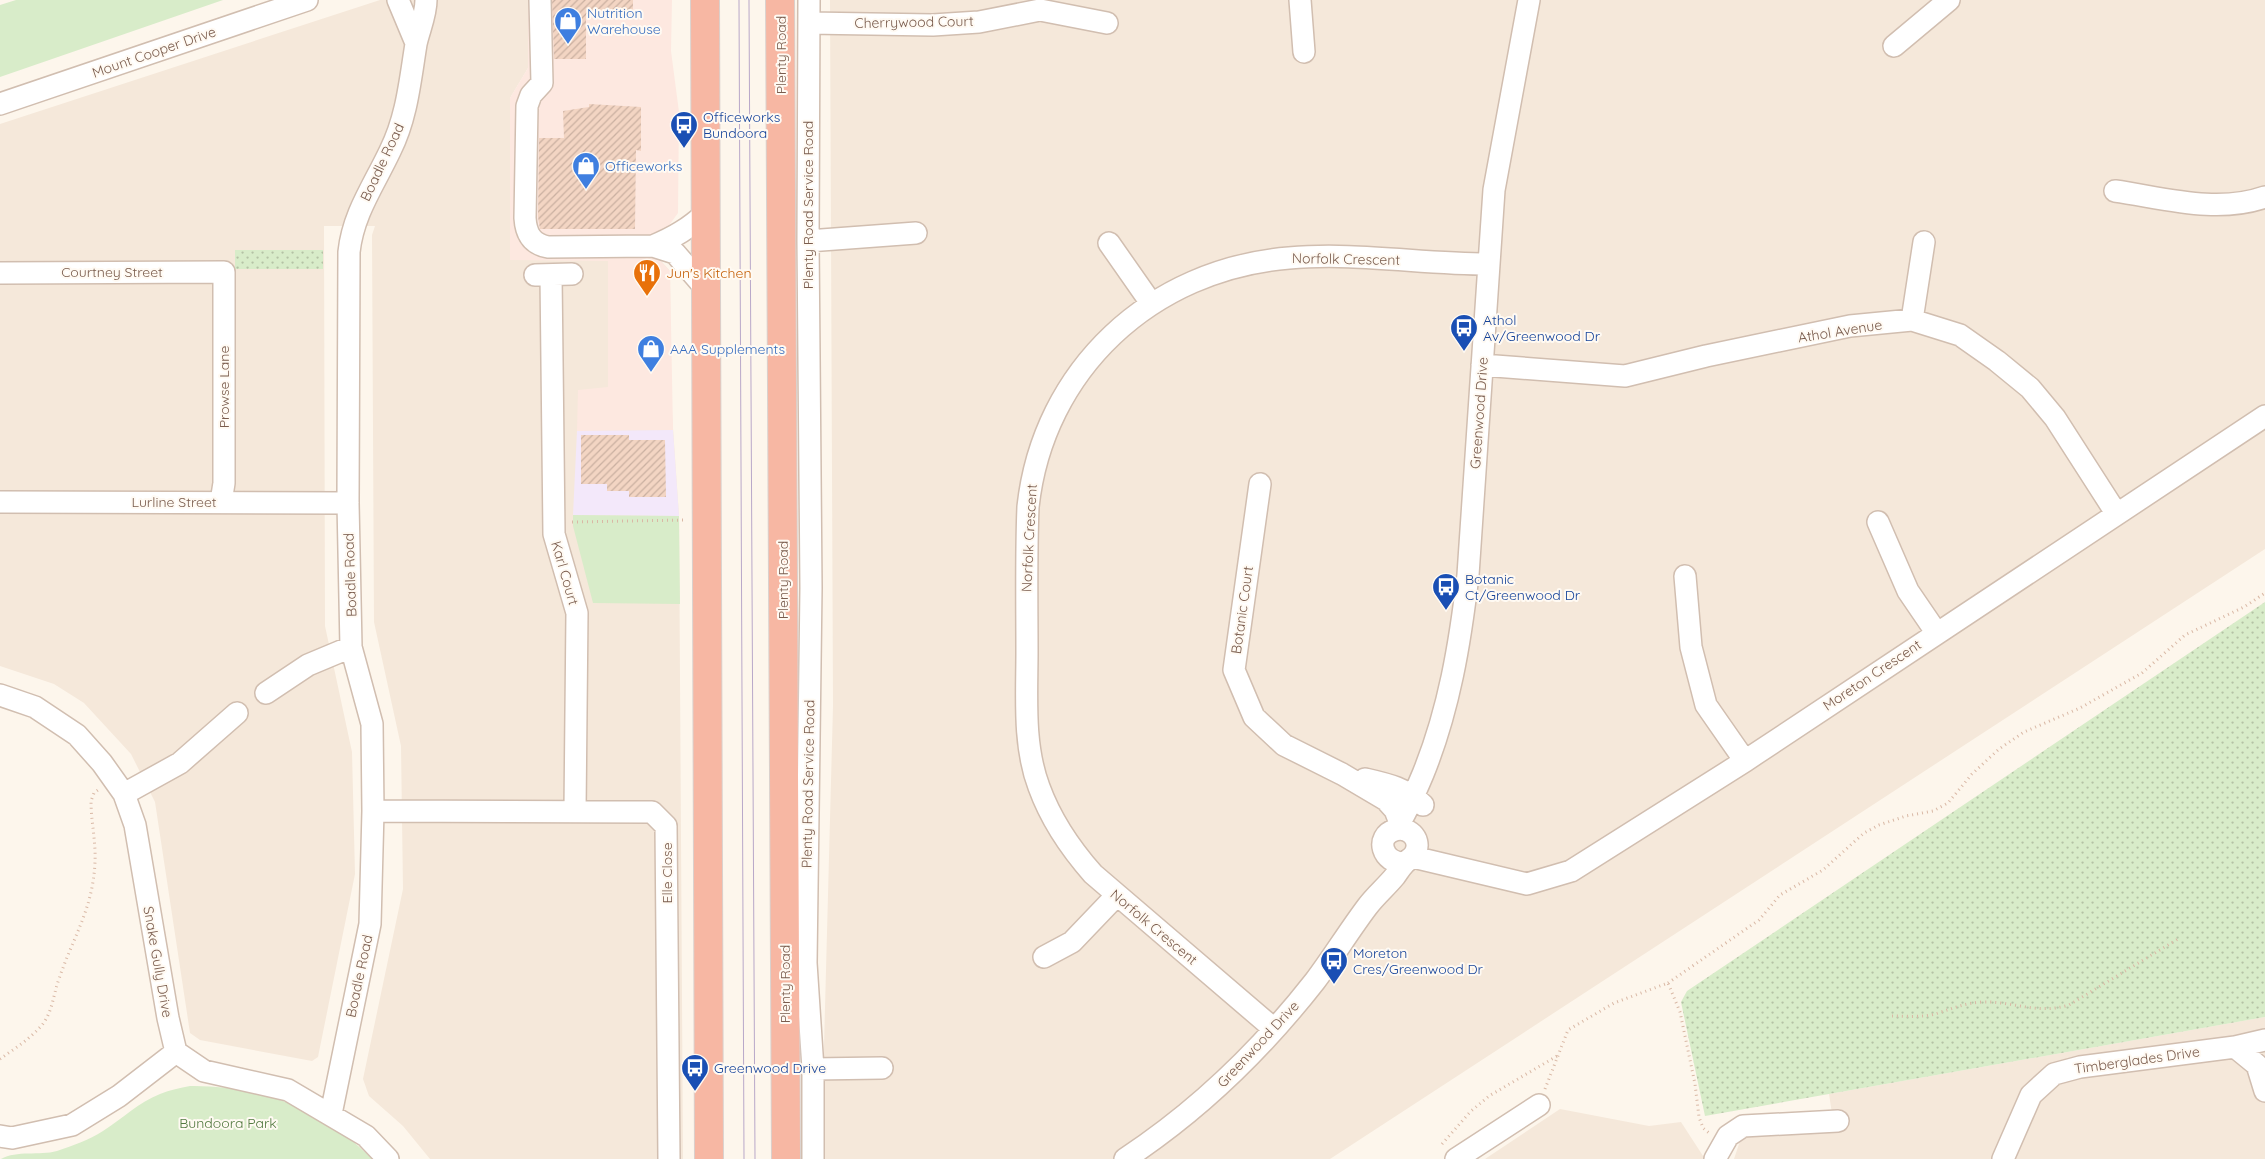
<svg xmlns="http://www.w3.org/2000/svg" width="2265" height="1159" font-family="Quicksand,sans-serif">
<defs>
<pattern id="grass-dots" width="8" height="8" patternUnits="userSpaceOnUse" patternTransform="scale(1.25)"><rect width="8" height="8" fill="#d8ecc9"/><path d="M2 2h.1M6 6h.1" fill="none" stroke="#b4c2a5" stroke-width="1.8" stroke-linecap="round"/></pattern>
<pattern id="building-hatch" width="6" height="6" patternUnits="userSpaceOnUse" patternTransform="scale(1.25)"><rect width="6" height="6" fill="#f3d5c3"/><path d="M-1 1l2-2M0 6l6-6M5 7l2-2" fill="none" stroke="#cab0a1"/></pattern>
</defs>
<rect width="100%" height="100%" fill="#fdf6ec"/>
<path fill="#f5e8da" d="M380,0h148v68l-18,30v162h150l10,11 1,128 8,117 4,643h-253l-27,-33 -34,-30 -6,-17 40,-190 -2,-143 -27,-124 -2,-387 3,-9h-51l1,400 27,126 3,122 -37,183 -6,4 -112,-21 -10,-7 -35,-231 -24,-48 -47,-51 -30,-19 -54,-18v-542z
M830,0h1435v549l-935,610h-509l12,-453z
M2265,1017v142h-531l7,-21 92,-18 -4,-26z
M1560,1109l89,17 32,-4 24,37h-220z"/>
<path fill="#fde8e0" d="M528,0h144l-1,51 8,61 -1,101 -8,11 -10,36 10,11 3,159 -96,1 1,-41 30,-3v-126l-98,-1v-162l18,-30z"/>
<path fill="#f3e8fa" d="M673,430l6,86 -106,-1 4,-84z"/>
<path fill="url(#grass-dots)" d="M235,250h88v19h-88z
M2265,602v415l-560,99 -24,-114 6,-11z"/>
<path fill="#d8ecc9" d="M16,0h207l-223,77v-72z
M573,515l106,1 1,88 -87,-1 -20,-77z
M190,1086c70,-1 133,23 182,73h-371c16,-9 38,-3 56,-8 15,-5 32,-11 46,-20 19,-12 36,-29 57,-37 10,-4 20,-6 30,-8z"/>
<path fill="url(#building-hatch)" d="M552,0h81v14h-47v45h-32z
M589,104l52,3v44l-5,-1 -1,79h-95l-2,-12 1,-79h25l-1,-27 26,-4z
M581,435h48v5h36l1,57h-37v-6h-22v-7h-26z"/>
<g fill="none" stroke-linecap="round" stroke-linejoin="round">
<defs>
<path id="minor" d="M398,0l18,43
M540,0l2,83 -11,12 -4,11 -2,112c1,16 7,26 23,29l105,-1
M809,0l-1,241 3,347 -5,375 7,106v90
M1300,0l4,52
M809,23l124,2 46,-3 61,-12 67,13
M1894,46l55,-46
M0,104l307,-104
M2115,191c49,7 102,23 150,6
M706,213c-17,15 -31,24 -53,33l22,7 31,36
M808,241l108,-8
M1109,243l42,60
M0,273l224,-1v211l-3,19
M535,275l37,-1
M551,275l3,259 23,79 -2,198
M1912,320l12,-78
M1482,365l143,11 81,-20 144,-30 62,-6 48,15 37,26 33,27 25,30 61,95
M1260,484l-26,186 20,47 30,28 58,29 44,26 9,10 5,13
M0,502l348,1
M1878,522l30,69 28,41
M1685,576l6,71 15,58 39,56
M266,693l42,-28 43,-18
M0,695l35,12 42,28 25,28 22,31 11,31 33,193 8,34 28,19 84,19 78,46 22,23
M1365,779c22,5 41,9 58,26
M124,794l56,-31 57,-50
M373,811l279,1 14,14 3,333
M1396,829c11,-17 19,-36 27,-55 26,-64 37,-130 45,-199l26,-385 35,-190
M1413,857l114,27 44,-13 174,-110 520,-345
M1044,957l28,-15 44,-46
M1274,1029l-181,-155c-23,-26 -42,-54 -54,-87 -16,-42 -12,-91 -12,-135 0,-49 -1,-97 1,-145 15,-138 124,-238 261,-249 66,-6 133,6 199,6
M2235,1047l30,-7
M813,1069l69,-1
M331,1114l39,-190 3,-113 -1,-87 -21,-77 -3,-144 1,-251c4,-38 25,-67 41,-101 17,-34 20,-70 26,-107 3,-14 10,-29 10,-44
M0,1136l12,2 60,-13 47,-29 57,-44
M1125,1159c73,-48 136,-109 190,-178 18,-24 34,-50 52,-74 8,-11 19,-20 28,-31 3,-4 5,-8 9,-12 4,-5 10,-6 12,-13 5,-13 -8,-25 -21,-21 -21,6 -13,34 10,33
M1456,1159l83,-54
M1715,1159l13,-23 15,-10 95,-5
M2003,1159l28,-64 23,-21 26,-7 155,-20 22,18 8,26"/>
<path id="highway" d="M705,0l4,1159
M780,0l6,1159"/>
</defs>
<use href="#minor" stroke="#d1beb0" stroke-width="24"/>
<use href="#highway" stroke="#dad1cd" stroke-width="30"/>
<path stroke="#d9b8a5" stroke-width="3" stroke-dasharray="1 4" stroke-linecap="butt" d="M572,522l114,-2
M1668,983l91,-63 21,-25 43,-25 41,-37 15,-8 27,-9 27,-5 15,-8 24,-29 27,-25 25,-17 56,-24 62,-35 43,-38 59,-28 21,-14
M1892,1016c15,0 32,2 46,-3 16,-5 27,-10 44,-11 32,-1 54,13 87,3l109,-66
M0,1059c14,-10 30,-20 42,-34 11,-14 11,-30 17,-46 14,-42 34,-70 36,-117 1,-20 -4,-41 -4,-61l3,-8 4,-3
M1545,1089l23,-59 46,-27 54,-20 12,29 15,72 4,33 4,11 6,5
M1442,1144l28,-32 19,-16 68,-40"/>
<use href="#minor" stroke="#fff" stroke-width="21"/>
<use href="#highway" stroke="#f7b7a3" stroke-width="28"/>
<path stroke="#b9a8c9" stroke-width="1" d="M739,0l5,1159
M749,0l6,1159"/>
</g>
<defs>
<symbol id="shop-pin" viewBox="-11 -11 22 30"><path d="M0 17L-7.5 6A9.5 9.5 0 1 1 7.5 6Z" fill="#3f7fe0" stroke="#fffaf3"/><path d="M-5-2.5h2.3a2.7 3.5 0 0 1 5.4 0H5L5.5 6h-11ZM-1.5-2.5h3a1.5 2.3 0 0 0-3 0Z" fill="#fff"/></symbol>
<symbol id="bus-pin" viewBox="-11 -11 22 30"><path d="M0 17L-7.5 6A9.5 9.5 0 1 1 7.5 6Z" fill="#1a4fb4" stroke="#fffaf3"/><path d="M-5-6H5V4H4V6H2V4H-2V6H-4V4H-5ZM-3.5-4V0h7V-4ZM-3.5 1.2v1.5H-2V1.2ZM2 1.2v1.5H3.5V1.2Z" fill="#fff"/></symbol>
<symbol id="restaurant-pin" viewBox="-11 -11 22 30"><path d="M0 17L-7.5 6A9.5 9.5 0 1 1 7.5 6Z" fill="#e8710a" stroke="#fffaf3"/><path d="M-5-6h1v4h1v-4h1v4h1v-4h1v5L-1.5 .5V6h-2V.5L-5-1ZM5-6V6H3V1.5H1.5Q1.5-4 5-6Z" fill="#fff"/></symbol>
</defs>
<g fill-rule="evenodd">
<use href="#shop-pin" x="552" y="5" width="32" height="43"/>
<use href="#bus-pin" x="668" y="109" width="32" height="43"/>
<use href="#shop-pin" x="570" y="150" width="32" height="43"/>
<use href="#restaurant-pin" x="631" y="257" width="32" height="43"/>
<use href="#bus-pin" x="1448" y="312" width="32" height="43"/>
<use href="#shop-pin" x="635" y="333" width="32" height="43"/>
<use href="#bus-pin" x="1430" y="571" width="32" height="43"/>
<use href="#bus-pin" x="1318" y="945" width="32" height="43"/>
<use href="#bus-pin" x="679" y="1052" width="32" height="43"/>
</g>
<g text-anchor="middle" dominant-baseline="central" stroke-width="4" stroke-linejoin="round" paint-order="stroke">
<g font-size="14" fill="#366cbe" stroke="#fffaf3" text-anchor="start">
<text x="587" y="13">Nutrition<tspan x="587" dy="16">Warehouse</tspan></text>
<text x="605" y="166">Officeworks</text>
<text x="670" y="349">AAA Supplements</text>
</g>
<g font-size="14" fill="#7a5c4d" stroke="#fffaf3">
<text transform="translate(914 22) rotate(-1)">Cherrywood Court</text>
<text transform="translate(154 52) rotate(-19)">Mount Cooper Drive</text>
<text transform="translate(781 55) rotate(-90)">Plenty Road</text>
<text transform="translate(382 162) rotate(-65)">Boadle Road</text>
<text transform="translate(808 205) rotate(-90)">Plenty Road Service Road</text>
<text transform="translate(1346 259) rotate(1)">Norfolk Crescent</text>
<text x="112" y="272">Courtney Street</text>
<text transform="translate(1840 331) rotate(-9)">Athol Avenue</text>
<text transform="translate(224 387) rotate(-90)">Prowse Lane</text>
<text transform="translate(1479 413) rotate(-86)">Greenwood Drive</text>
<text x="174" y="502">Lurline Street</text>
<text transform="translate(1029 538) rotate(-87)">Norfolk Crescent</text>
<text transform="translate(565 573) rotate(74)">Karl Court</text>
<text transform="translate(350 575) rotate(-92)">Boadle Road</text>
<text transform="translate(783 580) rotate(-90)">Plenty Road</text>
<text transform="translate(1242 610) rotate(-82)">Botanic Court</text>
<text transform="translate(1872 675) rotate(-34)">Moreton Crescent</text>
<text transform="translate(808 784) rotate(-89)">Plenty Road Service Road</text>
<text transform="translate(667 873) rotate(-90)">Elle Close</text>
<text transform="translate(1154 927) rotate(40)">Norfolk Crescent</text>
<text transform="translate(158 962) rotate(80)">Snake Gully Drive</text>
<text transform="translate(359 976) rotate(-78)">Boadle Road</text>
<text transform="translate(785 984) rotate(-90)">Plenty Road</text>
<text transform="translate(1258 1044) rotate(-47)">Greenwood Drive</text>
<text transform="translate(2137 1060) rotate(-8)">Timberglades Drive</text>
</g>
<g font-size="14" fill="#164399" stroke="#fffaf3" text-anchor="start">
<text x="703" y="117">Officeworks<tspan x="703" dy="16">Bundoora</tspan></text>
<text x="1483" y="320">Athol<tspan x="1483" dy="16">Av/Greenwood Dr</tspan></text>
<text x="1465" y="579">Botanic<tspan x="1465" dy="16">Ct/Greenwood Dr</tspan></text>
<text x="1353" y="953">Moreton<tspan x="1353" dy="16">Cres/Greenwood Dr</tspan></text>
<text x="714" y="1068">Greenwood Drive</text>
</g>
<g font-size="14" fill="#c56008" stroke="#fffaf3" text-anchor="start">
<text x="666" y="273">Jun's Kitchen</text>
</g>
<g font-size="14" fill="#537a41" stroke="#fffaf3">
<text x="228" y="1123">Bundoora Park</text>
</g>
</g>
</svg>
